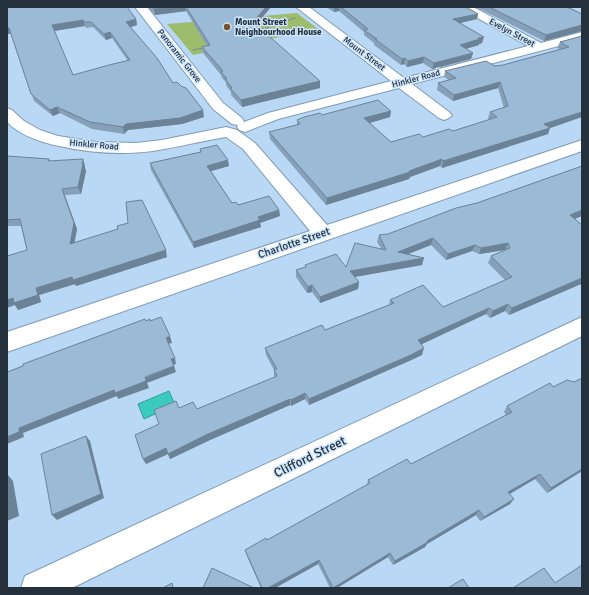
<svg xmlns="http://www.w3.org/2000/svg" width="589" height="595" font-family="Signika,sans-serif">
<rect width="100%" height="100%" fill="#b9d8f5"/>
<path fill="#9dbd6d" d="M297,13l21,16 -125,26 -26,-31z"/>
<path fill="#3acbbe" stroke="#339c97" d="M169,391l6,14 -31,14 -6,-15z"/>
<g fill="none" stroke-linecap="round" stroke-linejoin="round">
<defs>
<path id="minor" d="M135,7h12l76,96 19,15 2,4 24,-9 123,-32 -95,-74h13l95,71 124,-32 -67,-37 -2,-2h14l68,36 41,-11v8l-170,44 37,28 3,3 -3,3 -5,2 -5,-2 -40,-30 -121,31 -33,13 -6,-2 -2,-3 1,-2 -6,-1 -19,-15z
M7,108l5,2 12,11 16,9 18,6 38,6 40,1 26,-3 64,-13 11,3 18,13 72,82 255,-85v11l-575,201v-20l303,-101 -67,-82 -17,-12c-24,4 -48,10 -73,14 -31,4 -63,2 -94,-5 -19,-4 -38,-10 -52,-24z
M582,317v19l-510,252h-51l4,-12z"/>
</defs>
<use href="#minor" stroke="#7d9bb6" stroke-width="2"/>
<path stroke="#6f8599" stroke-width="1.5" stroke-dasharray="1.5 1" stroke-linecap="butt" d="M258,31l37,-13
M193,50l11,-2"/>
<use href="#minor" fill="#fff" fill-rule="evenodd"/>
</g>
<path fill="#85a0b8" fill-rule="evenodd" d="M7,7l129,12 1,6 -7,2 43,56 31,34 -22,7 -54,6 -4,4 -32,-5 -32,-16 -7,3 -19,-15 -23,-67h-4zM85,26l1,2 7,-1 13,13 6,-2 16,23 -55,14 -19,-44z
M148,7h123l-15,18 64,63 -78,19 -11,-12v-3l-5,-7v-3l-4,-4 -1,-3 -18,-22 -1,-6 5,-1 -21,-35 -31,4z
M326,7h140l12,7 -1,5 -17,4 22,20 -3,1v1l-13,4 7,4 -2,6 -39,10 -9,-6 -16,4 -3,-3 -3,1 -27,-20v-2l-10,-8v-3l-25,-21 -5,1z
M476,7h91l15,7v17l-38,10z
M582,36l-34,98 -106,34 -2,-2 -30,11 -1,2 -83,26 -56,-66 -1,-7 28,-7v-5l25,-5 69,-4 -1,6 -21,6 22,19 32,-5 30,-6 36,-11 -1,-2 2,-6 14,-4 -6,-20 -45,13 -16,-11 1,-7 11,-3 -5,-3 1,-6 58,-6 57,-16 -3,-1 3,-6z
M200,149l29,17 -18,5 21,32 6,2 41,5 1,6 -20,7 1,4 -67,21 -43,-78 -1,-7 50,-11z
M7,156l42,3 1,2 35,5v2l1,3 -5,23 -16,1 12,34 -3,14 93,14 -91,29 -1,-2 -36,11 2,7 -23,8 -3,-5 12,-55 -6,-24h-14z
M582,166v50l-8,3 8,6v60l-1,-1 -72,31 -4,-4 -15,7 -4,-4 -65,30 1,11 -13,6 -100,44 -4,-6 -14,7 -1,-1 -80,35 -40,19 -2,-5 -22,10 13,-40 20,-16 18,1 78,-32 -1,-1v-6l-8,-15 -1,-7 60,-18 64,-25 1,-5 53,7 62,-27 -17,-17 3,-7 14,-6 -26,4 -7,-3 -26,9 -15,-15 -24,9 15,11 -68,12 5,5 -1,7 -38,14 -8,-11 -5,1 -11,-16v-7l9,-3v-2l41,2 35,-19 -4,-6 2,-7 9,-1z
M582,378v93l-35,22 -12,-14 -25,15v10l-30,17 -4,-6 -49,29 -2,3 -32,18 -5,-8 -51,31h-7l-12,-24 -43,24h-14l-15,-34 -1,-4 22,-10 100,-55 1,-5 43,-16 95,-49 -2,-3 3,-6 46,-19 21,-5z"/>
<path fill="#6c8296" d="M174,7h11l1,4 -31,4 -1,-6z
M266,7h5l-18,21v-6z
M334,7h5v4l-5,1z
M478,14l-1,5 -25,6 1,-6z
M136,19l1,6 -9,3 -2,-6z
M83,20l2,6 -31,5 -2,-6z
M582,25v6l-38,10 2,-6z
M7,28h2l3,6h-5z
M110,32l2,6 -6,2 -2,-6z
M484,37l-2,6 -3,1v1l-21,6 2,-6 18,-7z
M473,53l-2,6 -39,10 2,-6z
M424,57l-1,6 -16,4 1,-6z
M405,58l-1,6 -3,1 1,-6z
M320,81v7l-78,19 -1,-7z
M500,82l-2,6 -45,13 1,-6z
M57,107l3,6 -7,3 -3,-6z
M203,110l1,7 -22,7 -54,6 -4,4 -1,-7 3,-3z
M391,111l-1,6 -27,8 1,-7z
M582,112v5l-40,14 2,-7z
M550,128l-2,6 -106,34 1,-7z
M83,159l2,7v2l1,3 -5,23 -3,-7z
M442,159l-2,7 -30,11 -1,2 -83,26 1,-7z
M228,160l1,6 -21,6 -1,-6z
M62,189l15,40 -4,22 -3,-7z
M279,210l1,6 -20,7 1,4 -67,21 -1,-6 65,-25z
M582,210v6l-15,6 3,-7z
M433,238l-2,7 -35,14 2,-7z
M508,243l-3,7 -26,4 2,-6z
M475,245l-3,6 -26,9 2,-6z
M166,250l1,7 -91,29 -1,-2 -36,11 2,7 -23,8 -3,-5 -8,3v-8l29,-12 36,-11z
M424,258l-2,7 -73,13 1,-7z
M582,278v4l-1,2 -72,31 3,-7z
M359,282l-1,7 -38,14v-6z
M312,285v7l-5,1 1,-6z
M508,304l-3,7 -15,7 3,-7z
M489,308l-3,6 -70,33 2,-7z
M170,336l2,7 -4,1 -2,-6z
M424,348l-2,7 -13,6 -100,44v-6z
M175,358l1,6 -3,1 -2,-6z
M174,366l2,6 -29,11 2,5 -31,11 -1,-3 -94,37 1,4 -17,7v-7l12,-9z
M305,393v6l-14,7v-6z
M290,399v6l-80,35 -40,19 -2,-5 -22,10 -3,-5 23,-11 42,-14z
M86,436l4,5 14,57 -47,22 -5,-5z
M582,469v2l-35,22 4,-5z
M7,474l6,7 6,35 -12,5z
M540,474l-5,5 -31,18 4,-5z
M514,499l-4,5 -30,17 4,-4z
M479,510l-3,5 -49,29 -2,3 -32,18 2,-4z
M390,553l-2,4 -51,31h-4z
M319,560l-1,4 -43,24h-7z"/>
<path fill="#9bbad6" stroke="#6c8296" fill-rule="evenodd" d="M7,7h120l9,12 -10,3 31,36 16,25 4,-1 4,4 5,2 17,22 -23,8 -54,6 -3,3 -33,-5 -33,-15 -7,3 -19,-16 -22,-66h-2zM83,20l2,2h6l13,12 6,-2 20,28 -21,5 -36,10 -21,-50z
M152,7h22l-20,2z
M186,7h80l-13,15 67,59 -79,19 -11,-12h2l-7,-9h2l-6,-7 2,-1 -21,-24 8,-2z
M341,7h125l12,7 -25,5 31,18 -6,1 2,1 -20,6 13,8 -39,10 -10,-6 -16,4 -3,-3 -3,1 -27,-20h2l-13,-9 4,-1z
M489,7h78l15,7v11l-36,10z
M582,36v76l-38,12 6,4 -107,33 -1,-2 -33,12 1,1 -83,26 -58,-66 31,-8 -3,-4 7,-3 16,-4 2,2 56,-15 13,11 -27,7 27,24 28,-8 4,3 26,-8 4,2 44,-14 -7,-5 18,-6 -8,-24 -46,13 -16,-12 18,-5 -11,-7 41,-10 9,5 8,-1 66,-18 -9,-5z
M217,145l11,15 -21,6 25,37 4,-1 2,3 31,-9 10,14 -21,7 2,3 -67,22 -43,-79 51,-11 -1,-3z
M7,156l42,3 -1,2 35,-2 -1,5h1l-5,23 -16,2 12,34 -4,21 48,-15 -1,-3 11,-3 -2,-21 16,-2 24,50 -93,30 -1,-3 -36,11 2,7 -24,8 -1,-5 -6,2v-44l20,-6 -7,-31 -13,1z
M582,166v44l-12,5 12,10v53l-70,30 -4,-4 -15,7 -4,-3 -71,32 6,8 -13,7 -102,44 -4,-6 -14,7 -1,-1 -82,35 -40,20 -2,-6 -23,11 -8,-24 24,-11 -5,-14 22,-9 3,7 14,-6 4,7 80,-33 -3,-6 3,-1 -12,-21 57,-23 3,5 69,-27 -4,-3 33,-15 20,22 69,-30 -21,-21 19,-8 -2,-5 -27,5 -6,-3 -27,9 -15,-16 -35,14 26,6 -74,13 9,11 -39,15 -8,-12 -4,2 -12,-17 10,-3 -1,-2 31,-11 10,13 9,-24 31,7 -7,-15 9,-1 68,-26 21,-5z
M161,317l9,19 -4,2 9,20 -4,1 3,7 -29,11 1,4 -31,12 -1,-3 -95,38v4l-12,5v-65l16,-6v-2l122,-45 1,2 4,-2v2z
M582,378v91l-31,19 -11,-14 -32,18 6,7 -30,18 -5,-7 -52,31 1,1 -33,19 -5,-8 -57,35 -14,-28 -51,28h-6l-17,-38 21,-12 1,2 103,-57 -2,-3 39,-21 4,5 101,-52 -5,-6 43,-23 3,4 14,-7 7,2z
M86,436l15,58 -49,21 -11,-61z
M7,497l1,10 -1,1z
M582,565v23h-69l31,-20 11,15z
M212,568l42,20h-51z
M463,579l6,9h-21z
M172,583l1,5h-10z"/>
<circle fill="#77532d" stroke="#cce5fc" stroke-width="1.5" cx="227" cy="27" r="4"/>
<g text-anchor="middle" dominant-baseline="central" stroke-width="3" stroke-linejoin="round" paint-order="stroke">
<g font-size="9" font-weight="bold" fill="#24303b" stroke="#cce5fc" text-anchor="start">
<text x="235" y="22">Mount Street<tspan x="235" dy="10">Neighbourhood House</tspan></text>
</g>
<g font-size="9" fill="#24303b" stroke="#cce5fc">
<text transform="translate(512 33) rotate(28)">Evelyn Street</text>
<text transform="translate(364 54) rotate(37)">Mount Street</text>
<text transform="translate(179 56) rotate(52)">Panoramic Grove</text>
<text transform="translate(416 79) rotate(-15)">Hinkler Road</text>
<text transform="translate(94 145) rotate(5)">Hinkler Road</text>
</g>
<g font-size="11" fill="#24303b" stroke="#cce5fc">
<text transform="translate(294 243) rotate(-19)">Charlotte Street</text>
</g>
<g font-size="13" fill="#24303b" stroke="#cce5fc">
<text transform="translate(310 457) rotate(-26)">Clifford Street</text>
</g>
</g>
<rect width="589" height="595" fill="none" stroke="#24303b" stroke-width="16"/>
</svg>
